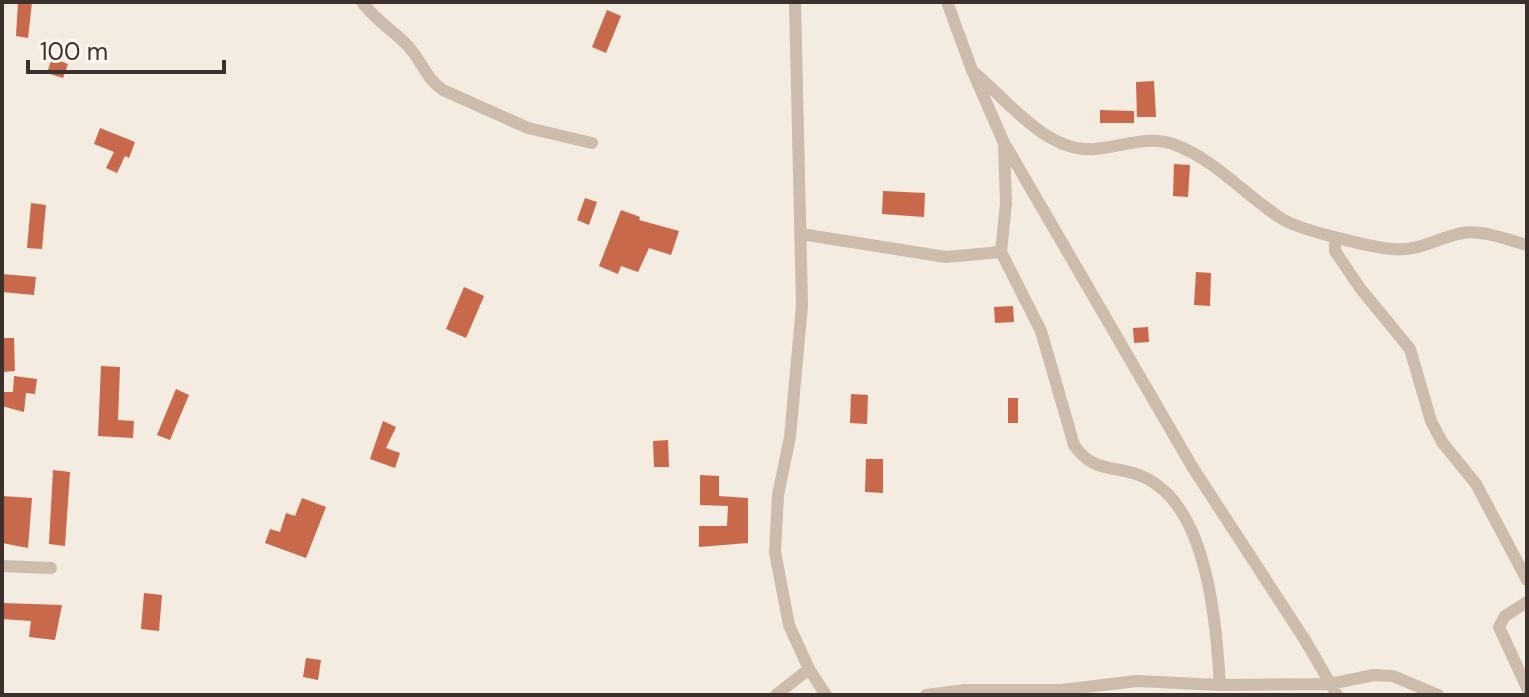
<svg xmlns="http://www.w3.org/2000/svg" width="1529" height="697" font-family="'DM Sans',sans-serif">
<rect width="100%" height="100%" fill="#f4ebe1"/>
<path fill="#c8694b" d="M18,2h14l-4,36 -12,-2z
M607,10l14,6 -15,37 -14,-6z
M52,58l16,6 -5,14 -16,-5z
M1154,81l2,36h-19l-1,-35z
M1100,110l34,1v12h-34z
M100,128l35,14 -6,16 -4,-2 -8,17 -11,-5 8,-16 -20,-8z
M1174,164l16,1 -2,32 -15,-1z
M883,191l42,2 -1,24 -42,-3z
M585,198l12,4 -8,23 -12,-5z
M31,203l15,2 -4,44 -15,-1z
M621,210l19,7 -1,3 40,11 -8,24 -22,-7 -11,24 -17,-6 -3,8 -19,-8z
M1196,272l15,1 -1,33 -16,-1z
M2,274l34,3 -2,18 -32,-3z
M464,287l20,9 -18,42 -20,-9z
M1013,306l1,16 -19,1 -1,-16z
M1148,327l1,15 -15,1 -1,-15z
M2,338h12l1,33 -13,1z
M101,366l19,1 -2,53 16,1 -1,17 -35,-2z
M14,376l23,3 -2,15 -9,-1 -2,19 -22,-6v-14h11z
M176,389l13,6 -19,45 -13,-5z
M851,394l17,1 -1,29 -17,-1z
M1008,398h10v25h-10z
M383,421l13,6 -10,21 14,5 -5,15 -25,-9z
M668,440l1,27h-15l-1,-26z
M866,459h17v34l-18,-1z
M53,470l17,2 -5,74 -16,-2z
M700,475l19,1v20l29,2v45l-49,4v-21h28l1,-20 -28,-1z
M2,496l30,2 -4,50 -26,-5z
M302,498l24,9 -20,51 -41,-15 5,-14 10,3 6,-19 9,3z
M144,593l18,2 -3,36 -18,-2z
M2,603l60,2 -7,35 -26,-3 2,-16 -29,-2z
M306,658l15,2 -3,20 -15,-3z"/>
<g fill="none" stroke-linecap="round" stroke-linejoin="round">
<path stroke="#cdbbac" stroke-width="12" d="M362,2c13,18 31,28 46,44 14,15 18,33 35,44l85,38 64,15
M795,2l7,303 -12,132 -12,58 -3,57 14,73 20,44 17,26
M947,2l25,68 32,73 2,60 -5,49 40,79 33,114c21,31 44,18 74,34 61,33 68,146 72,206
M976,74c33,28 71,79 119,75 25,-2 53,-14 78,-5 42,15 72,51 109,75 18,11 88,28 110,30 26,3 45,-11 70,-16 19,-4 46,7 65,12
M1006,146l187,322 112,172 32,55
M801,234l145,23 55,-5
M1335,239v12l25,37 50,61 21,72 11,21 34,42 51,96
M2,566l49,2
M1527,602l-22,14 -6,11 28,61
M776,695l33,-26
M926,695l40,-5h95l76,-9 83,4 110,-1 44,-9 19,1 45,19"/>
</g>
<rect width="1529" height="697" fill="none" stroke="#3b302b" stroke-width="8"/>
<path d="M28 60v12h196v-12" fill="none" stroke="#3b302b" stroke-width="4"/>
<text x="40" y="60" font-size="24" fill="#3b302b" stroke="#fbf5ee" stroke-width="6" paint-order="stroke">100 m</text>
</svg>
